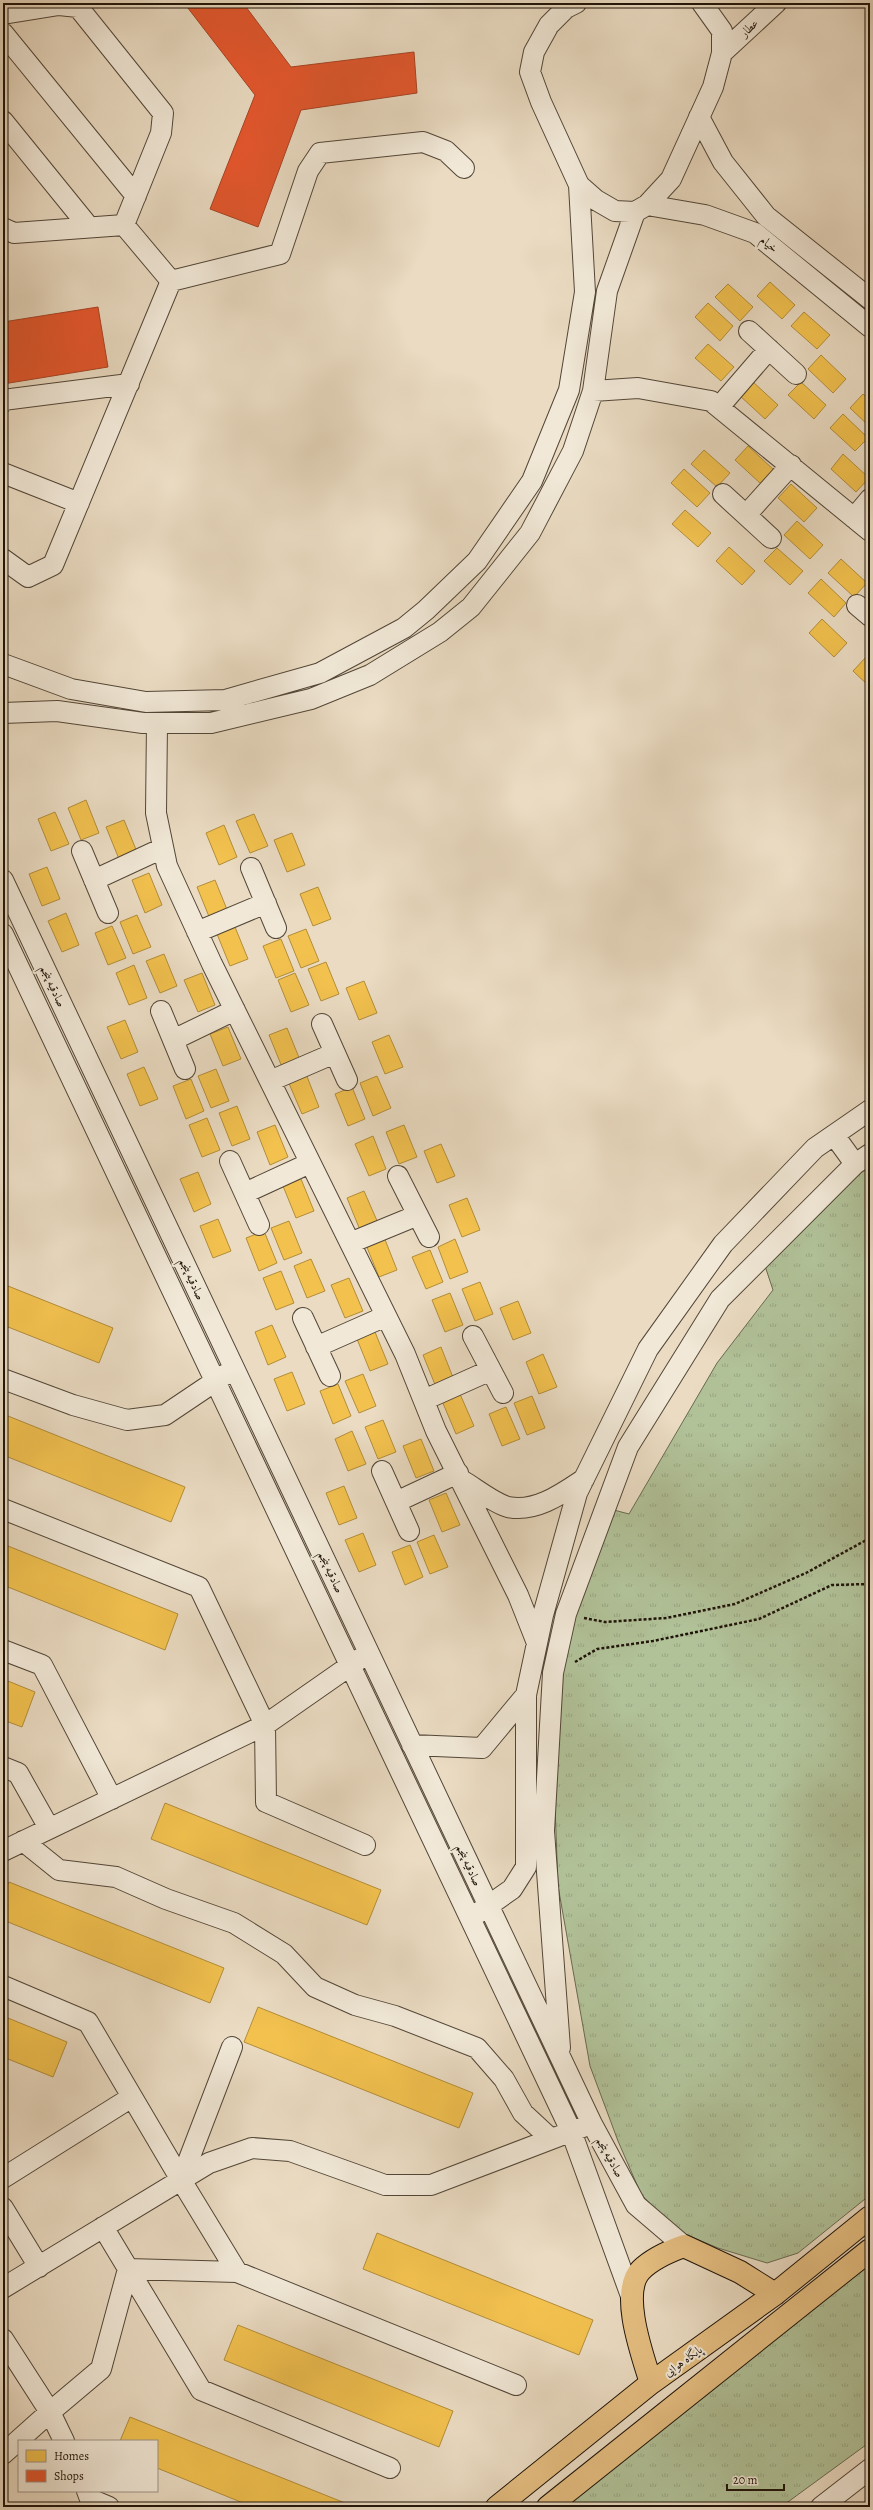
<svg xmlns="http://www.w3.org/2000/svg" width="873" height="2510" font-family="Alegreya,Amiri,serif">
<defs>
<pattern id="grass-tufts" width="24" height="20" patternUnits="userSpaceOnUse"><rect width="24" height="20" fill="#b1c198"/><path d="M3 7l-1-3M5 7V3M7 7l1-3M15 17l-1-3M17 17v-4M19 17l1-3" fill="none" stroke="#98a582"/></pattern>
</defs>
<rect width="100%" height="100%" fill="#eadbc2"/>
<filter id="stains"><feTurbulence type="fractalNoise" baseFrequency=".005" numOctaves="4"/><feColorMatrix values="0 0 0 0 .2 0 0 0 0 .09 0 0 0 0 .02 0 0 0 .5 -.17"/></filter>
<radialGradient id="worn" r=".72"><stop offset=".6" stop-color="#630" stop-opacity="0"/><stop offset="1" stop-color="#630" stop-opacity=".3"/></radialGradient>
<path fill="url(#grass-tufts)" stroke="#686a50" d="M870,1162v1033l-72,58 -31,10 -49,-15 -43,-18 -34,-36 -23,-53 -28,-75 -32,-180 -3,-80 2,-133 53,-164 19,5 88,-151 56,-73 -9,-27z
M870,2262v180l-89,65h-217z"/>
<path fill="#f2c14e" stroke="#b38d39" d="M770,282l25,23 -13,14 -25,-23z
M728,284l25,23 -13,14 -25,-24z
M708,303l25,23 -13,15 -25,-24z
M804,312l26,23 -13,14 -26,-23z
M708,344l26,23 -13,14 -26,-23z
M821,355l25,24 -13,14 -25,-24z
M752,381l26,24 -13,14 -26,-24z
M801,382l25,23 -12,14 -26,-24z
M863,394l7,7v26l-20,-19z
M843,414l25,24 -13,13 -25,-23z
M748,446l26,24 -13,14 -26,-24z
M704,450l26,23 -13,14 -26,-23z
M843,454l26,24 -13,14 -25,-23z
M684,469l26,24 -13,14 -26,-24z
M791,484l26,24 -13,14 -26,-24z
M685,510l26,23 -13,14 -26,-23z
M797,521l26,24 -13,14 -26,-24z
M729,547l26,24 -13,14 -26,-24z
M777,548l26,23 -13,14 -26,-24z
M841,559l26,24 -13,14 -26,-24z
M821,579l25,24 -12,14 -26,-24z
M822,619l25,24 -13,14 -25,-24z
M866,657l4,4v26l-17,-16z
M86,800l13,33 -18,7 -13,-32z
M55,812l14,32 -18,7 -13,-32z
M254,814l14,32 -18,7 -14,-32z
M124,820l13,32 -18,7 -13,-32z
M224,825l13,32 -18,8 -13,-32z
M292,833l13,32 -18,7 -13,-32z
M47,867l13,32 -18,7 -13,-32z
M149,873l13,32 -17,8 -13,-33z
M215,880l13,32 -18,7 -13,-32z
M318,887l13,32 -18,7 -13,-32z
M66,913l13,32 -17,7 -14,-31z
M137,915l14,32 -18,7 -13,-32z
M112,926l14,32 -18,7 -13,-32z
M235,927l13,32 -18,7 -13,-32z
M306,929l13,32 -18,7 -13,-32z
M281,939l13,32 -18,7 -13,-32z
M164,954l13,32 -17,7 -14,-32z
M326,962l13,32 -18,7 -13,-32z
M134,965l13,33 -18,7 -13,-32z
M202,973l13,32 -17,7 -14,-32z
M295,973l14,32 -18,7 -13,-32z
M364,981l13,32 -18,7 -13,-32z
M125,1020l13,32 -17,7 -14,-32z
M228,1027l13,32 -18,7 -13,-32z
M287,1028l13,32 -18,7 -13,-32z
M389,1035l14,32 -18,7 -13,-32z
M144,1067l14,32 -18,7 -13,-32z
M216,1069l13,32 -18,7 -13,-32z
M306,1074l13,33 -17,7 -14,-33z
M377,1076l14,32 -18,8 -13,-33z
M191,1079l13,32 -18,8 -13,-33z
M352,1087l13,32 -17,7 -13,-32z
M237,1106l13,33 -18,7 -13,-33z
M207,1118l13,32 -18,7 -13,-32z
M275,1125l13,32 -18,8 -13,-33z
M404,1125l13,32 -18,7 -13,-32z
M373,1136l13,33 -17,7 -14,-32z
M441,1144l14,32 -18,7 -13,-32z
M198,1172l13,32 -17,8 -14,-33z
M301,1179l13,32 -18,7 -13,-32z
M364,1191l14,32 -18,7 -13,-32z
M467,1198l13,32 -18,7 -13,-32z
M218,1219l13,32 -18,7 -13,-32z
M289,1221l13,32 -18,7 -13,-32z
M264,1231l13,32 -18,8 -13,-33z
M384,1237l13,33 -18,7 -13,-32z
M455,1239l13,33 -18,7 -12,-32z
M430,1250l13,32 -17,7 -14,-32z
M311,1259l14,32 -18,7 -13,-32z
M281,1271l13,32 -18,7 -13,-32z
M349,1278l14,33 -18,7 -14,-33z
M480,1282l13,32 -18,7 -13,-32z
M3,1284l110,44 -14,35 -96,-38z
M450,1293l13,32 -18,7 -13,-32z
M518,1301l13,32 -18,7 -13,-32z
M272,1325l14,32 -18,8 -13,-33z
M375,1332l13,32 -18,7 -13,-32z
M441,1347l13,33 -18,7 -13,-32z
M543,1354l14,33 -18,7 -13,-32z
M292,1372l13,32 -18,7 -13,-32z
M363,1374l13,32 -17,7 -14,-32z
M338,1384l13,32 -18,8 -13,-33z
M460,1394l14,32 -18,8 -14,-33z
M532,1396l13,32 -18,7 -13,-32z
M506,1407l14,32 -18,7 -13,-32z
M3,1414l182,73 -14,35 -168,-67z
M383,1420l13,32 -18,7 -13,-32z
M352,1431l14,33 -18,7 -13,-32z
M421,1439l13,32 -18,7 -13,-32z
M344,1486l13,32 -18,7 -13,-32z
M446,1493l14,32 -18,7 -13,-32z
M363,1533l13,32 -17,7 -14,-32z
M434,1535l14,32 -18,7 -13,-32z
M3,1544l175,70 -13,36 -162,-65z
M410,1545l13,32 -18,8 -13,-33z
M3,1679l32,13 -13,35 -19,-7z
M165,1803l216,87 -14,35 -216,-86z
M9,1882l215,86 -14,35 -207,-83v-24z
M258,2007l215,86 -14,35 -215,-86z
M3,2016l64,26 -14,35 -50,-20z
M377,2233l216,87 -14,35 -216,-86z
M238,2325l215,86 -14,36 -215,-87z
M130,2417l215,86 -1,4h-91l-96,-39v-27h-37z"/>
<path fill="#e4572e" stroke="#a94323" d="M184,3h59l48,64 123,-15 3,41 -116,17 -43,117 -48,-18 45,-114z
M98,307l10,60 -105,17v-62z"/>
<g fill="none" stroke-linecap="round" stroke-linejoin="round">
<defs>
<path id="minor" d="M576,3l-10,5 -17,17 -15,27 -4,20 11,30 38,83 17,15 19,11 20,1 12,-7 24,-26 42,-92 9,-34v-22l-20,-28
M3,14l56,-9 19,2 85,106 -2,20 -37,92
M3,33l133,163
M722,53l54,-50
M699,117l24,45 43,54 104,83
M3,121l86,106
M647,205l58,10 50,18 115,94
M124,225l47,56 109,-27 28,-83 12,-18 103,-11 23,9 18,17
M3,228l11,5 110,-8
M749,331l47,43
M593,391l45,-3 73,13 159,130
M3,402v-2l126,-16
M719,407l50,-58
M3,473l76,30
M723,494l48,44
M746,515l45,-50
M854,518l16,-19
M3,559l25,18 25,-12 118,-284
M857,605l13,11
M3,664l68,25 75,13 79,-2 95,-27 84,-45 22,-18 51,-49 55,-80 37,-91 16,-98 -6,-107
M3,713l54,-2 86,12h68l100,-24 59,-24 70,-43 31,-25 59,-74 43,-82 20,-60 14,-100 28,-79
M157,723l-1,90 11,53 45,98 193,390 31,77 82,164 19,48
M82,851l26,62
M251,868l25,60
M3,880l589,1244 44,81 48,41
M94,880l69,-32
M197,932l69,-29
M3,934l568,1197 60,165
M161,1011l24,58
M322,1024l25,56
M173,1040l62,-30
M270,1081l65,-28
M834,1135l21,29
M230,1161l29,64
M398,1176l31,61
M245,1193l65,-30
M350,1243l68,-28
M303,1318l27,58
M473,1336l30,57
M316,1347l70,-31
M3,1379l70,26 54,15 38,-5 61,-41
M424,1400l67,-30
M382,1471l27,60
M463,1481c12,7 32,23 45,26 28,6 55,-14 76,-28
M396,1502l62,-29
M3,1509l196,78 66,138 1,77 99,43
M3,1650l39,15 70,134
M412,1745l70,3 44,-53
M3,1767l15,6 31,55
M23,1841l36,29 57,7 50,22 68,24 50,31 31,33 40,18 40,11 82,32 27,31 19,34 28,26
M3,1851l262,-126 96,-67
M478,1913l34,-24 14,-22v-172l17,-80 34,-122 71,-144 75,-105 92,-96 55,-38
M3,1986l85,36 93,158 56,92 279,113
M560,2048l-16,-217 9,-158 13,-59 62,-167 92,-148 135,-135 15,-10
M3,2178l129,-81
M181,2180l51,-133
M3,2208l36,59
M103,2227l98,163 189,78
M3,2288l206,-125 43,-15 38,3 95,34h46l152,-58
M3,2339l47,73 51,-43 27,-100 109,3
M3,2454l47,-42 14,29
M87,2491l3,8 19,8
M821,2507l49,-38"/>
<path id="major" d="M651,2383c-8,-26 -32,-91 -10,-113 11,-11 29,-19 43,-24l56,26 35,22
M497,2507l154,-124 124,-89 95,-77
M548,2507l322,-257"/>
</defs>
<use href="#minor" stroke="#524637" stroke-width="22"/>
<use href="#major" stroke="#1f1409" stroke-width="24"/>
<path stroke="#1f1409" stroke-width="2.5" stroke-dasharray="3 2" stroke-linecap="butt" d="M584,1618l21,4 61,-4 69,-14 71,-31 64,-35
M575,1662l22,-13 56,-8 106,-22 73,-34 38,-1"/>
<use href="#minor" stroke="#f1e8d7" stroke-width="20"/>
<use href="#major" stroke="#e5be81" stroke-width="22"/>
</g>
<g text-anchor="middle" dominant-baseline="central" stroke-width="4" stroke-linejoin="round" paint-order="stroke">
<g font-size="12" fill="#1f1409" stroke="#f1e8d7">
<text transform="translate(749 28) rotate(-43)">عطار</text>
<text transform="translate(769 244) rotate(39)">خیام</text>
<text transform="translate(53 986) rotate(65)">صادقیه پنجم</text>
<text transform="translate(192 1279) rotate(65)">صادقیه پنجم</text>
<text transform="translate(331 1572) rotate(65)">صادقیه پنجم</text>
<text transform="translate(469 1865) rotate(65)">صادقیه پنجم</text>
<text transform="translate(610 2157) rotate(61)">صادقیه پنجم</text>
<text transform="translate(683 2361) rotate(-36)">پایگاه هوایی</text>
</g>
</g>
<rect width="873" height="2510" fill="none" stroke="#eadbc2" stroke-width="16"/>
<rect x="4" y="4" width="865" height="2502" fill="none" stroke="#1f1409" stroke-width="2"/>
<rect x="8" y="8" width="857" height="2494" fill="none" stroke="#1f1409"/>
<rect x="18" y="2440" width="140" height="52" fill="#f1e8d7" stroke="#9d9385"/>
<rect x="26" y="2450" width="20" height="12" fill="#f2c14e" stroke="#9d9385"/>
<text x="54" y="2460" font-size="12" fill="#1f1409">Homes</text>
<rect x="26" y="2470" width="20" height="12" fill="#e4572e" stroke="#9d9385"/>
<text x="54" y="2480" font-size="12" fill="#1f1409">Shops</text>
<path d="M727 2484v6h57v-6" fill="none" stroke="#1f1409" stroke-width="2"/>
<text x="733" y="2484" font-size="12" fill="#1f1409" stroke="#f1e8d7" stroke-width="3" paint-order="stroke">20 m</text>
<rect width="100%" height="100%" filter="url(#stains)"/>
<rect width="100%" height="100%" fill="url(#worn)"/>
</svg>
